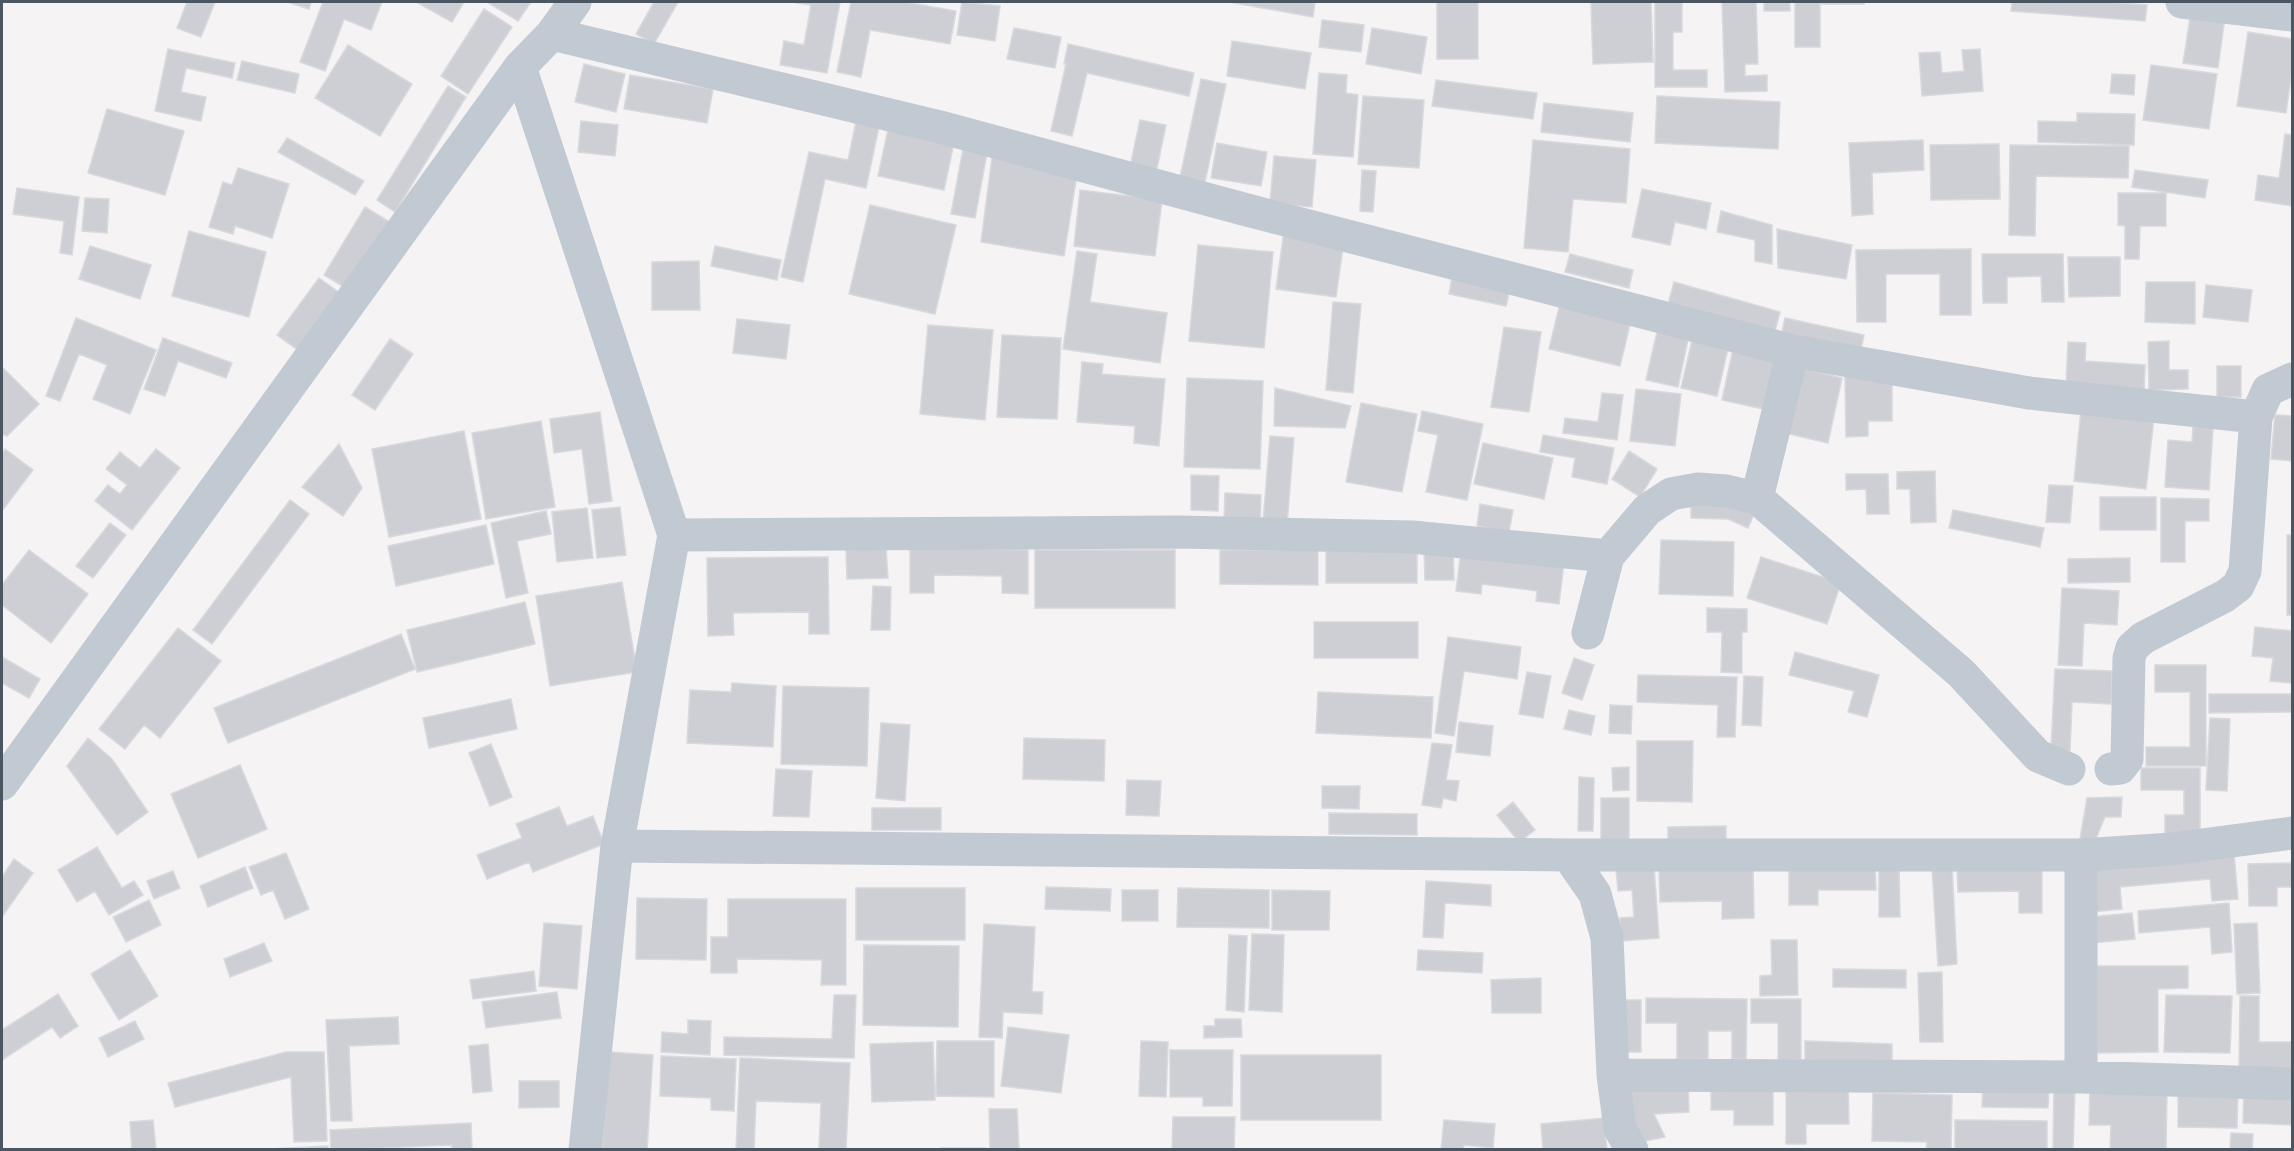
<svg xmlns="http://www.w3.org/2000/svg" width="2294" height="1151" font-family="Rubik,sans-serif">
<rect width="100%" height="100%" fill="#f5f3f3"/>
<path fill="#cdcfd5" stroke="#d7d9de" stroke-width="1.5" d="M187,2h28l-14,35 -24,-9z
M287,2h24l-2,7z
M323,2h59l-11,28 -27,-11 -19,52 -25,-9z
M416,2h48l-12,20z
M487,2h44l-13,19z
M654,2h24l-24,42 -18,-10z
M791,2h49l-13,71 -47,-8 4,-24 20,4 7,-40z
M851,2h54l51,9 -6,33 -80,-14 -9,47 -24,-5z
M962,2l38,4 -5,35 -38,-6z
M1229,2h86l-2,15z
M1437,2h41v57h-41z
M1591,2h60l2,60 -60,2z
M1655,2h27v30h-9v38h34v17h-52z
M1722,2h34l2,62h-13v12l22,-1v16l-42,1z
M1764,2h26v9h-26z
M1795,2h69v2h-44v43h-25z
M2012,2h95l40,3 -2,16 -134,-10z
M484,9l28,18 -44,67 -27,-18z
M2191,12l34,5 -7,51 -35,-5z
M1322,20l42,5 -3,27 -42,-5z
M1014,28l47,9 -6,31 -48,-9z
M1372,28l55,9 -6,37 -55,-10z
M2248,32l44,7v31l-6,43 -49,-7z
M1232,41l79,12 -6,36 -78,-13z
M1068,44l126,29 -5,23 -102,-23 -15,63 -21,-5 15,-67h-2z
M348,45l64,39 -32,52 -65,-38z
M168,49l67,14 -3,15 -46,-10 -5,24 25,5 -5,24 -46,-10z
M1980,49l3,42 -61,5 -3,-43 21,-1 2,21 22,-2 -2,-21z
M242,61l57,13 -4,19 -58,-13z
M584,64l41,10 -9,38 -41,-10z
M2151,65l66,9 -8,55 -66,-9z
M1319,73l28,2 -1,18 12,2 -5,62 -40,-3z
M2112,74l23,1 -1,20 -24,-2z
M630,75l83,14 -6,34 -83,-14z
M1201,79l25,5 -21,98 -25,-5z
M1436,80l101,13 -4,26 -101,-13z
M448,86l18,11 -71,115 -18,-12z
M1363,96l61,4 -5,68 -61,-4z
M1657,96l123,6 -2,47 -123,-6z
M1544,103l89,10 -3,29 -89,-10z
M107,109l77,22 -19,64 -77,-22z
M2077,113l58,1 -1,31 -96,-3v-21l39,1z
M857,117l23,5 -14,66 -41,-9 -22,103 -22,-5 28,-125 39,8z
M1140,120l26,5 -10,48 -26,-6z
M581,121l37,4 -3,31 -37,-4z
M889,125l66,13 -11,52 -66,-14z
M2285,134l7,1v71l-37,-6 3,-25 21,3z
M287,138l77,43 -9,14 -77,-43z
M1533,140l97,9 -4,54 -53,-4 -5,53 -44,-4z
M1923,140l1,30 -52,3 1,41 -21,2 -3,-73z
M1217,143l50,9 -6,34 -50,-8z
M1999,144l1,55 -69,1 -1,-55z
M2010,145l119,1 -1,32 -92,-2 -1,60 -26,-1z
M963,149l24,4 -12,65 -24,-4z
M993,150l84,24 -13,82 -83,-14z
M1274,156l42,4 -4,47 -42,-4z
M238,168l51,16 -17,54 -37,-12 -2,8 -24,-7 14,-45 9,3z
M1362,170l14,1 -3,41 -13,-1z
M2135,170l73,10 -3,18 -73,-11z
M17,188l62,9 -7,58 -12,-2 4,-32 -51,-7z
M1642,189l69,14 -5,26 -31,-7 -5,23 -38,-8z
M1080,190l82,10 -7,56 -81,-10z
M2118,193h48v33h-26l-1,33h-14v-33l-7,-1z
M85,198l24,1 -2,34 -25,-2z
M870,205l86,20 -21,89 -86,-20z
M365,207l28,17 -41,68 -28,-17z
M1721,211l51,14v39l-17,-3v-21l-38,-8z
M1777,229l75,16 -6,34 -68,-11z
M189,231l77,21 -17,65 -77,-21z
M1284,231l60,9 -8,57 -60,-8z
M1198,245l75,7 -9,96 -75,-7z
M90,246l61,19 -11,34 -61,-20z
M715,246l66,14 -4,20 -66,-14z
M1971,249v66h-31v-41h-54v48h-29l-1,-72z
M1077,251l20,3 -7,48 77,11 -7,50 -97,-14z
M1570,254l63,16 -4,18 -64,-16z
M1982,254h81l1,48h-22l-1,-26 -34,1v26h-24z
M2068,257h52v39l-51,1z
M699,261l1,49h-48v-48z
M1453,272l58,13 -5,21 -57,-12z
M319,278l25,18 -42,57 -25,-18z
M1674,282l106,30 -7,26 -106,-30z
M2146,282h49v42l-50,-2z
M2206,285l46,5 -4,32 -45,-5z
M1561,299l71,17 -12,50 -71,-17z
M1333,302l28,2 -8,89 -27,-3z
M76,318l80,32 -26,64 -37,-15 14,-34 -28,-11 -19,47 -14,-5z
M1785,318l79,17 -4,19 -79,-17z
M737,319l53,6 -4,34 -53,-6z
M1659,323l31,7 -12,57 -32,-7z
M928,325l65,5 -8,90 -65,-6z
M1504,327l37,5 -12,80 -38,-5z
M1002,335l59,3 -4,81 -60,-2z
M1693,336l36,8 -12,52 -36,-8z
M163,338l69,25 -6,15 -48,-17 -13,35 -21,-7z
M390,339l23,15 -38,56 -23,-15z
M2169,341v29h19v19l-39,1 -1,-48z
M2068,342l18,1 -1,18 60,4 -1,25 -78,-5z
M1734,345l47,10 -13,55 -46,-10z
M1082,362l21,2 -1,10 63,5 -6,67 -25,-3 1,-17 -58,-4z
M2217,366h24v31h-24z
M2,367l37,37 -32,32 -5,-2z
M1800,368l42,10 -14,65 -43,-10z
M1845,376h47v45h-24v15l-22,1z
M1187,378l76,3 -3,88 -76,-2z
M1275,388l76,18 -6,22 -71,-2z
M1636,389l45,5 -6,52 -45,-5z
M1602,393l21,2 -6,45 -54,-7 2,-15 33,4z
M1361,403l56,11 -15,78 -56,-10z
M2081,410l73,8 -8,71 -72,-8z
M1422,411l61,13 -16,76 -41,-8 12,-57 -20,-4z
M600,412l12,89 -23,3 -7,-55 -28,4 -4,-34z
M2275,415l17,1v45l-21,-2z
M541,421l14,86 -69,12 -14,-86z
M2193,427l20,1 -4,62 -44,-3 3,-47 24,2z
M464,431l17,88 -92,18 -17,-88z
M1543,435l71,13 -7,36 -35,-7 3,-19 -35,-6z
M1270,436l24,2 -7,87 -24,-2z
M1483,443l70,15 -9,41 -70,-15z
M339,444l23,44 -19,28 -41,-29z
M5,449l28,21 -31,41v-57z
M156,449l24,19 -48,62 -37,-29 13,-16 12,9 7,-9 -21,-16 14,-17 20,16z
M1629,451l28,18 -17,28 -28,-18z
M1935,471l1,51 -25,1 -1,-34h-13v-17z
M1846,474h42l1,40h-22l-1,-25 -20,1z
M1191,475l28,1 -1,35 -27,-1z
M2049,485l24,1 -3,37 -24,-1z
M1225,493l36,2 -1,30 -36,-2z
M2100,497h56v33h-56z
M2161,498l48,1v22h-24v41h-24z
M290,500l19,14 -97,130 -19,-14z
M1691,501l42,1 21,12 -6,14 -20,-9 -37,-1z
M1480,504l33,6 -4,22 -32,-6z
M620,507l6,48 -29,3 -5,-48z
M587,508l6,50 -36,4 -5,-50z
M1953,510l91,18 -4,19 -91,-19z
M546,511l5,23 -34,7 11,52 -22,5 -15,-75z
M110,523l16,12 -33,43 -17,-12z
M486,525l8,39 -98,22 -8,-40z
M2287,535h5v80h-5z
M1661,540l73,2 -1,54 -74,-2z
M886,548l2,30 -41,1 -1,-29z
M910,548l118,2v44l-26,-1v-17l-68,-1v18h-24z
M1453,548l1,32h-29l-1,-31z
M29,550l59,44 -37,49 -49,-38v-20z
M1035,550h140v58h-140z
M1220,550h98v35l-98,-1z
M1461,550l103,13 -5,41 -23,-3 1,-10 -55,-7 -1,10 -25,-3z
M1326,551h91v32h-91z
M828,557l1,77h-20v-22l-76,1 1,22 -26,1 -1,-78z
M1761,557l80,26 -14,41 -80,-26z
M2130,558v24l-62,1v-24z
M622,582l15,90 -87,14 -14,-90z
M873,586l18,1 -1,43h-19z
M2062,588l57,3 -2,34 -33,-2 -2,43 -24,-1z
M525,602l10,42 -118,28 -10,-42z
M1707,608l40,1v23h-5v41l-21,-1 1,-40h-15z
M1314,622h104v36h-104z
M2255,627l37,4v52l-22,-2 3,-23 -21,-2z
M178,628l43,33 -61,77 -16,-13 -19,24 -26,-20z
M401,634l14,35 -187,74 -14,-35z
M1448,637l73,10 -4,32 -53,-8 -10,65 -19,-3z
M1795,652l84,23 -12,42 -19,-5 6,-21 -65,-16z
M2,657l38,22 -11,19 -27,-15z
M1574,658l20,7 -12,35 -20,-7z
M2155,665h51v101h-60v-19h44v-55h-35z
M2055,669l57,2 -1,33 -39,-2 -2,49 -19,-2z
M1527,672l24,4 -8,42 -24,-4z
M1638,675l99,2 -2,60h-18l1,-32 -81,-3z
M1744,676l19,1 -2,49 -19,-1z
M732,683l44,3 -3,61 -86,-4 3,-53 41,2z
M783,686l86,2 -2,78 -86,-2z
M1318,692l115,5 -2,41 -115,-5z
M2209,694h83v18l-83,1z
M511,699l6,30 -88,19 -6,-30z
M1610,705l22,1 -1,28 -22,-1z
M1569,710l26,6 -4,19 -27,-6z
M2210,718l20,1 -3,72 -21,-1z
M1459,722l34,4 -3,30 -34,-4z
M881,723l29,2 -5,76 -29,-3z
M88,738l24,21 36,53 -31,23 -50,-69z
M1024,738l81,2 -1,41 -81,-2z
M1637,741h56l-1,61 -55,-1z
M1432,743l20,2 -6,35 13,1 -3,20 -13,-3 -2,10 -19,-3z
M491,744l21,53 -22,9 -21,-53z
M240,765l27,64 -69,29 -27,-64z
M1629,767v23l-16,1 -1,-23z
M2141,768h59v66h-35v-19h19v-25h-43z
M776,769l36,2 -3,46 -36,-1z
M1579,777l15,1 -1,53h-15z
M1127,780l34,1 -2,35 -33,-1z
M1322,786h38l-1,23 -37,-1z
M2122,797l-1,20h-16l-10,24 -15,-2 7,-41z
M1601,798h28v47l-28,-1z
M1513,802l22,28 -16,12 -22,-27z
M559,807l8,19 26,-10 11,28 -71,28 -4,-10 -42,17 -10,-24 45,-17 -6,-14z
M872,808h69v22h-69z
M1329,813l88,1v21l-88,-1z
M1726,826v20l-58,1v-20z
M97,847l25,41 12,-7 9,14 -34,20 -14,-24 -18,11 -19,-32z
M286,853l23,56 -24,10 -12,-29 -12,5 -12,-28z
M2234,854l4,45 -26,2 -2,-22 -90,8 2,22 -30,3 -3,-45z
M14,859l19,14 -31,44v-40z
M2292,863v24h-15v19h-28l-1,-42z
M1654,866l5,72 -38,3 -1,-23 14,-1 -2,-27 -14,1 -2,-22z
M1789,866h86l1,24h-58v15h-29z
M1952,866l5,98 -19,2 -6,-99z
M245,867l8,21 -45,19 -8,-21z
M1753,867l1,51 -32,1v-18l-62,1 -1,-34z
M1899,867l1,50h-21v-49z
M2042,868v45h-23v-22l-61,1 -1,-23z
M173,871l7,17 -26,11 -7,-18z
M1426,881l65,4v21l-46,-3 -2,35 -20,-1z
M1046,887l65,2 -1,22 -65,-2z
M856,888h109v52h-109z
M1178,888l91,2v38l-92,-1z
M1122,890h36v31h-36z
M1272,890l58,1 -1,39h-57z
M637,898l70,1 -1,61 -70,-1z
M728,899h118v86h-25l1,-25 -85,-1v14h-26v-36h17z
M149,900l12,25 -35,17 -13,-25z
M2229,903l3,49 -20,2 -2,-27 -71,6 -1,-22z
M2132,913l3,26 -43,4 -2,-26z
M544,923l38,3 -5,63 -38,-3z
M2257,923l3,70 -23,1 -3,-70z
M984,924l51,3 -3,65h11l-1,22 -39,-2 -1,26 -23,-1z
M1252,934l32,1 -2,77 -33,-2z
M1229,935l18,1 -3,76 -18,-2z
M1771,940h26l1,55 -38,1v-20l12,-1z
M264,943l8,18 -42,16 -6,-18z
M864,945l95,1 -1,81 -95,-2z
M130,950l28,46 -39,24 -28,-46z
M1418,950l65,3 -1,20 -65,-3z
M2092,966h96v22l-30,1v63l-66,1z
M1833,969l73,1v18l-73,-1z
M534,971l2,20 -63,8 -3,-19z
M1942,972l1,70h-23l-2,-69z
M1541,978v35h-49l-1,-33z
M557,992l4,26 -75,10 -4,-26z
M58,994l20,32 -18,12 -8,-11 -50,33v-30z
M834,995h22l-2,63 -130,-3v-18l108,2z
M2166,995l66,1 -2,57 -66,-1z
M2240,996h19v46h33v27l-53,-1z
M1646,998l101,1 -1,60h-14v-28h-24v28h-31v-36h-31z
M1751,999h50v61h-23v-37h-27z
M1618,1000h23v52h-24z
M398,1017l1,27 -50,2 3,75h-21l-5,-101z
M1215,1019h26l1,18 -38,1v-12h11z
M688,1020l23,1 -1,34 -49,-3 1,-20 26,2z
M135,1021l9,18 -36,18 -9,-19z
M1008,1027l61,8 -8,58 -60,-7z
M937,1041h57v56l-58,-1z
M1141,1041l27,1 -2,55 -27,-1z
M1805,1041l87,3v19l-87,-3z
M933,1042l2,58 -63,2 -2,-58z
M488,1044l4,47 -19,2 -4,-47z
M1170,1050h63l-1,56h-29v-9h-33z
M286,1052h38l3,89 -33,1 -3,-65 -116,30 -7,-24z
M609,1052l44,3 -6,95h-45z
M1241,1055h140v65h-140z
M661,1056l75,3 -2,52 -23,-1v-12l-51,-2z
M740,1058l110,5 -4,87h-27l2,-47 -65,-2 -2,49h-18z
M519,1081h40v26l-40,1z
M1688,1082l1,30 -35,2 11,23 -30,6 -14,-58z
M1711,1083h62v42h-39v-15h-23z
M1786,1084h62l1,40h-43v20h-20z
M1983,1087l66,1 -1,20 -66,-1z
M2054,1087h21l-2,63h-20z
M2090,1087l77,1 -1,62h-56l1,-25h-22z
M2178,1088l60,1 -1,39 -59,-1z
M2244,1089l48,1v35l-49,-2z
M1873,1093l79,2 -1,55h-25l1,-8 -55,-1z
M989,1109h28l2,41h-29z
M1173,1117h62l-1,33h-62z
M1604,1118l3,32h-64l-2,-26z
M153,1120l3,30h-24l-2,-28z
M1444,1120l51,4 -2,24 -29,-3 -1,5h-22z
M1955,1120l92,1v29h-92z
M471,1123l1,27h-20v-5l-121,5 -1,-20z
M2231,1133l22,1 -1,16h-22z
M328,1146v4h-78z
M941,1148h44v2h-44z"/>
<g fill="none" stroke-linecap="round" stroke-linejoin="round">
<path stroke="#c1cad2" stroke-width="33" d="M2182,2l110,13
M552,34l388,93 307,83 546,141 236,42 227,24
M520,67l154,468 -57,311 -32,304
M1757,498l36,-147
M674,535l504,-3 234,5 196,19
M1588,633l20,-77 39,-46 24,-16 27,-5 28,2 31,7 204,175 77,83 31,13
M2111,769l9,-1 7,-9 2,-101 3,-10 11,-10 82,-42 13,-10 7,-15 11,-154 12,-27 24,-11
M2,784l518,-717 32,-33 23,-32
M617,846l951,9h513l91,-6 120,-16
M1568,855l27,39 12,44 6,137 7,54 12,21
M2081,855v222
M1613,1075l468,2 211,7"/>
</g>
<rect width="2294" height="1151" fill="none" stroke="#4a5661" stroke-width="6"/>
</svg>
